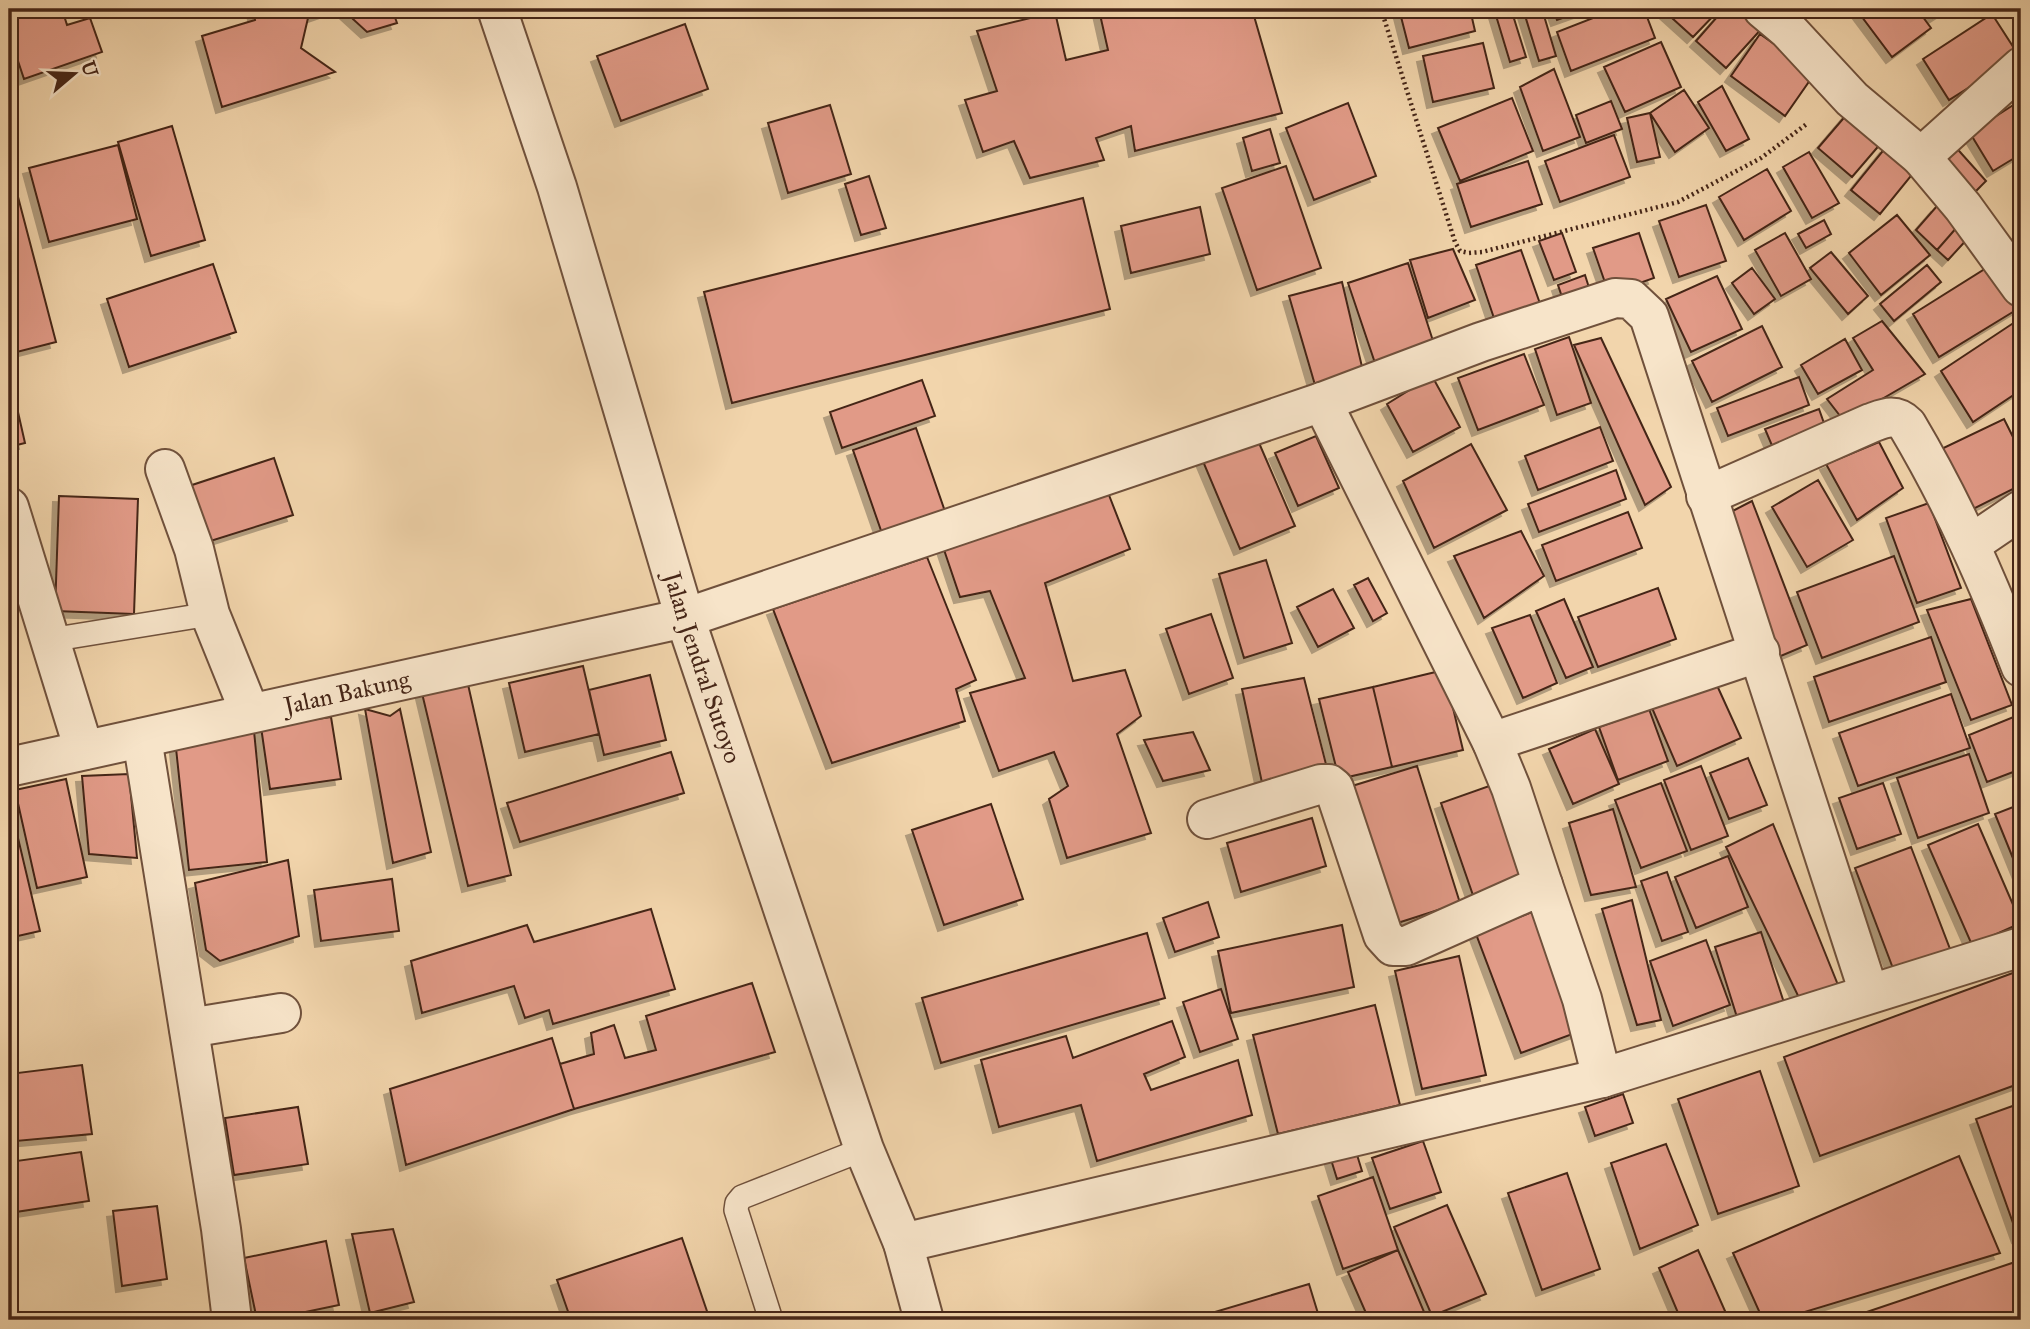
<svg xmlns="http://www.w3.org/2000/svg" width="2030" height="1329" font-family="'IM FELL Great Primer',serif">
<defs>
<filter id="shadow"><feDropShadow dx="-6" dy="6" stdDeviation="0" flood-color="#0004"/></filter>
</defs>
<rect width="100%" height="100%" fill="#f2d5ac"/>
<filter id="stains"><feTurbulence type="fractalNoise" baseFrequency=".00286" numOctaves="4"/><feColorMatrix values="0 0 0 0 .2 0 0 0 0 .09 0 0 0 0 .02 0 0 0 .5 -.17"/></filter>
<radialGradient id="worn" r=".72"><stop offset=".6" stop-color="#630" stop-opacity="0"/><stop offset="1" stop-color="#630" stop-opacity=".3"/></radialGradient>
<path fill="#e19a87" stroke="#452517" stroke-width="2" filter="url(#shadow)" d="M9,9h53l5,16 23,-7 12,34 -78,27 -15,-45z
M253,9h81l-26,9 -7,30 34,24 -113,35 -20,-71 53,-16z
M342,9h50l5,14 -30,9z
M1103,9h96l1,6 27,-6h25l30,104 -147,38 -4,-25 -35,12 8,22 -74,18 -16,-37 -31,11 -18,-52 32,-9 -20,-60 78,-19 11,48 42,-10 -9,-40z
M1399,9h71l5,22 -66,17z
M1494,9h17l15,48 -16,5z
M1523,9h19l14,47 -17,5z
M1553,9h35l-31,11z
M1616,9h28l11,29 -84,33 -14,-39z
M1662,9h58l-27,28z
M1724,9h21l19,17 -38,42 -30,-27z
M1856,9h61l14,19 -39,29z
M1927,9h20l-14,9z
M1992,14l27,42 -70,44 -26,-41z
M685,24l23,65 -87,32 -24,-65z
M1760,34l55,39 -30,43 -54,-40z
M1661,42l20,45 -56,25 -21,-45z
M1483,43l11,45 -61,14 -10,-46z
M1554,69l26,68 -37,14 -23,-64z
M1722,86l27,53 -23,12 -28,-49z
M1684,90l25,38 -34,24 -25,-39z
M1512,98l21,53 -73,30 -22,-53z
M2021,100v54l-28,17 -23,-38z
M1611,101l11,28 -36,14 -10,-28z
M1348,103l28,73 -62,24 -28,-72z
M830,105l21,69 -63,19 -20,-70z
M1650,113l10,44 -23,5 -10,-44z
M1848,113l34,29 -30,35 -34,-29z
M172,126l33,114 -54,16 -33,-114z
M1270,129l10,34 -28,8 -9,-33z
M1614,135l16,42 -70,25 -15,-41z
M1952,143l34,38 -15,15 -35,-40z
M118,145l19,74 -88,23 -20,-74z
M1886,147l29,24 -35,43 -29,-24z
M1809,152l30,51 -27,15 -29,-51z
M1528,161l14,43 -71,23 -14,-43z
M1286,166l35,102 -64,22 -35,-102z
M1767,169l24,42 -47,29 -25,-43z
M12,174l44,168 -47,12v-179z
M869,176l17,52 -25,7 -16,-51z
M1083,198l27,111 -378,94 -28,-111z
M1706,205l20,56 -47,16 -20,-56z
M1937,206l21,20 -21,24 -21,-20z
M1200,207l10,47 -79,19 -10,-47z
M1897,215l33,40 -49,40 -32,-42z
M1824,220l7,14 -25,14 -8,-14z
M1958,226l12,10 -22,24 -11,-10z
M1562,233l14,39 -22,8 -15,-39z
M1639,233l15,45 -45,16 -16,-46z
M1785,233l26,46 -30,17 -26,-46z
M1453,249l22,51 -47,18 -18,-58z
M1521,250l22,62 -46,15 -21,-62z
M1831,252l37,44 -20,18 -38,-46z
M1996,262l25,45 -82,50 -26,-43z
M1408,263l26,81 -59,19 -27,-80z
M213,264l23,68 -107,35 -22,-68z
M1927,265l14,17 -47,39 -14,-17z
M1752,268l23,31 -21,15 -22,-31z
M1585,275l7,22 -27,9 -7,-21z
M1717,276l25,53 -51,23 -25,-53z
M1342,282l21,89 -48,14 -26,-89z
M2021,318v72l-48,32 -32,-51z
M1882,321l43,53 -81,47 -17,-22 46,-29 -20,-32z
M1762,326l20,41 -70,35 -20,-41z
M1569,337l22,66 -34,12 -22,-66z
M1601,338l70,149 -26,18 -71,-160z
M1845,339l17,31 -44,24 -17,-29z
M1524,354l20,51 -66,25 -20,-52z
M1432,376l28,51 -47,25 -26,-48z
M1799,377l10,28 -81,31 -11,-28z
M922,380l13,36 -93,32 -12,-36z
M13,390l12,53 -16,4v-56z
M1819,409l7,20 -53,19 -8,-19z
M2004,419l17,34v32l-58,29 -30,-61z
M1600,427l13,34 -75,29 -13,-34z
M916,428l32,92 -63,22 -32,-92z
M1256,436l39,90 -55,23 -38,-90z
M1316,436l23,52 -41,18 -23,-53z
M1879,442l24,46 -46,32 -31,-56z
M1471,444l36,66 -73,38 -31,-67z
M274,458l19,57 -92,29 -18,-56z
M1616,470l10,29 -87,33 -11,-28z
M1818,480l35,60 -46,27 -35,-60z
M1107,490l23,59 -85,34 28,98 52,-11 16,46 -24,18 34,99 -84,25 -18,-59 19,-13 -14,-34 -55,19 -29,-78 55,-15 -35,-87 -30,6 -21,-62z
M59,496l79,3 -4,115 -79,-3z
M1752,501l55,144 -36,15 -52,-142z
M1929,503l32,85 -44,15 -31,-85z
M1628,512l14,36 -86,33 -14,-36z
M1521,531l23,45 -60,42 -30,-62z
M1894,556l25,66 -97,36 -25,-66z
M927,557l49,123 -20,9 9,32 -133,42 -59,-154z
M1266,560l26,83 -48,15 -25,-84z
M1368,578l19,35 -14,8 -19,-36z
M1658,588l18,51 -78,28 -20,-50z
M1333,589l21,39 -36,19 -21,-40z
M1564,599l29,68 -27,11 -30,-67z
M1971,599l41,106 -41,15 -44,-110z
M1211,614l22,64 -44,16 -23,-65z
M1530,615l27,68 -34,15 -31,-70z
M1931,637l15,45 -117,40 -15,-45z
M583,666l16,68 -74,18 -16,-69z
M1444,670l19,80 -71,17 -19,-80z
M650,675l16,65 -62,15 -15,-65z
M1304,678l25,98 -65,16 -22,-103z
M467,680l44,195 -43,11 -47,-197z
M1715,681l26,57 -64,28 -25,-58z
M1373,687l19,80 -53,12 -20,-80z
M1951,694l19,54 -112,38 -19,-53z
M365,709l25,7 10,-7 31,143 -38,11z
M1649,709l19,52 -50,19 -19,-53z
M2021,714v55l-34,13 -18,-47z
M331,717l10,62 -71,10 -9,-62z
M1595,729l24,55 -46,20 -24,-55z
M254,731l13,131 -78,8 -14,-131z
M1193,732l17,38 -47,11 -19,-41z
M671,752l13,41 -164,49 -13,-39z
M1969,754l20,59 -71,25 -21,-60z
M1748,758l19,47 -38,14 -19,-46z
M1417,766l43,137 -78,25 -43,-138z
M1701,766l27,70 -37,14 -27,-70z
M129,774l8,84 -48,-4 -7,-78z
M66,779l21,98 -50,11 -22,-98z
M1661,783l26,68 -46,17 -26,-68z
M1883,783l18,51 -44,15 -18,-51z
M1492,785l34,99 -51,17 -34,-98z
M991,804l32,95 -79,26 -32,-95z
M2021,804v74l-26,-64z
M1613,809l23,78 -45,8 -22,-72z
M1312,818l14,48 -85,26 -14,-49z
M1773,824l67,166 -37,16 -77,-159z
M1978,824l43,99 -49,22 -44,-100z
M18,838l22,93 -31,7v-97z
M1911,847l39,102 -56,22 -39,-103z
M1728,856l20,51 -52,21 -21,-51z
M288,860l11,76 -79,25 -14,-11 -11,-67z
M1667,872l21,60 -26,9 -21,-60z
M392,879l7,52 -78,10 -7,-51z
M1632,900l29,120 -24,5 -35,-116z
M1208,902l11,35 -44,15 -12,-34z
M651,909l24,80 -122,35 -4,-14 -24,8 -11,-32 -92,27 -11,-52 116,-36 7,17z
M1532,912l46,120 -57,21 -45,-119z
M1342,925l12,62 -123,26 -13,-62z
M1761,932l27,83 -47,15 -26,-83z
M1147,933l18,65 -224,65 -19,-65z
M1706,940l24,65 -57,21 -23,-65z
M1459,956l27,119 -64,14 -27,-118z
M2021,970v113l-201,73 -36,-99z
M752,983l23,69 -201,57 -14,-45 34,-10 -3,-21 23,-8 11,33 31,-8 -10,-34z
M1221,989l17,50 -38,13 -17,-50z
M1375,1005l25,100 -122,29 -25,-99z
M1172,1021l13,36 -41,17 7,16 87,-30 14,55 -155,46 -16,-56 -82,22 -18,-67 85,-24 7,22z
M552,1038l22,71 -168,56 -16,-76z
M82,1065l10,69 -76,7 -7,-67z
M1760,1071l39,115 -81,28 -40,-115z
M1623,1094l10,29 -38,13 -10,-29z
M2021,1103v133l-3,1 -42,-118z
M298,1107l10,57 -74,11 -9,-57z
M1423,1141l18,51 -51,17 -18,-51z
M1666,1144l32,81 -58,24 -29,-86z
M1354,1145l8,26 -25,8 -8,-26z
M81,1152l8,49 -80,12v-51z
M1959,1156l41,97 -222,67h-15l-30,-67z
M1567,1173l33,96 -58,21 -34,-97z
M1373,1177l25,73 -55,19 -25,-73z
M1447,1205l39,89 -54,22 -38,-89z
M157,1206l10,73 -45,7 -9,-75z
M393,1229l21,73 -44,11 -18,-79z
M682,1238l28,82h-139l-14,-40z
M326,1241l13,64 -72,15h-10l-13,-62z
M1398,1250l29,69 -58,1 -21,-48z
M1698,1250l31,70h-48l-22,-52z
M2021,1260v60h-178z
M1309,1284l11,36h-132z
M343,1314l2,6h-26z"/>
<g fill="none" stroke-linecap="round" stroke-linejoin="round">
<defs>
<path id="service" d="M50,640l160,-26
M771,1320l-35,-110 1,-7 5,-6 122,-48"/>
<g id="minor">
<path d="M1763,9l25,21 64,69 69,58 100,-90"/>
<path d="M1921,157l42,50 58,80"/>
<path d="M1322,402l170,340 19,46 32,97"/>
<path d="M165,469l29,80 16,65 40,99"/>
<path d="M1706,496l165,-73c14,-5 24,-10 36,2 47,79 81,157 114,242"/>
<path d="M9,507l75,243"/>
<path d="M1971,544l50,-34"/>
<path d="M142,738l79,491 11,91"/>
<path d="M1492,742l268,-90"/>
<path id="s1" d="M9,767l676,-149 637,-216 159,-60 134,-44 16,1 18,17 220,677"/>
<path d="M1207,819l114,-35h8l5,4 49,147 10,11h13l137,-61 39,114 20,79"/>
<path d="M189,1028l92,-15"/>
<path d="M903,1243l699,-165 419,-131"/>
</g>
<g id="tertiary">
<path id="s2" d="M497,9l60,178 128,431 179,531 39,94 21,77"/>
</g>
</defs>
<use href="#service" stroke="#70513c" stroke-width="26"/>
<use href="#minor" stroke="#70513c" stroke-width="42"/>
<use href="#tertiary" stroke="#70513c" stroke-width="42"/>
<path stroke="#452517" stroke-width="4.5" stroke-dasharray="2 3.5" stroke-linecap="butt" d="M1381,9l74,233 5,9 9,2 13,-1 196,-50 83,-44 47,-35"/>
<use href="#service" stroke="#f7e4c9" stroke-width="23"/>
<use href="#minor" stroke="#f7e4c9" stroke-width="38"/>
<use href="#tertiary" stroke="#f7e4c9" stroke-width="38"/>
</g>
<g text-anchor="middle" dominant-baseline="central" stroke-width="5" stroke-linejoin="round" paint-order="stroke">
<g font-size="24" fill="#452517" stroke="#f7e4c9">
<text stroke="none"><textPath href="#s2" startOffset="690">Jalan Jendral Sutoyo</textPath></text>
<text stroke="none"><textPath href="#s1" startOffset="346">Jalan Bakung</textPath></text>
</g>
</g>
<rect width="2030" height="1329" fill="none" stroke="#f2d5ac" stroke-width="35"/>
<rect x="10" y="10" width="2009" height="1308" fill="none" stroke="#452517" stroke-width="3.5"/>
<rect x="18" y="18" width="1995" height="1294" fill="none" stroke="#452517" stroke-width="2"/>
<g transform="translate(74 74) rotate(71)" stroke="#f7e4c9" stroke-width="5" paint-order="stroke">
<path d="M0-5L12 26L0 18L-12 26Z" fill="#452517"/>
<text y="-10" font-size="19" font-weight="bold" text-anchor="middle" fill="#452517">U</text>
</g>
<rect width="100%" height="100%" filter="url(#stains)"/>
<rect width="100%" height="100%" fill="url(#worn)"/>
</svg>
